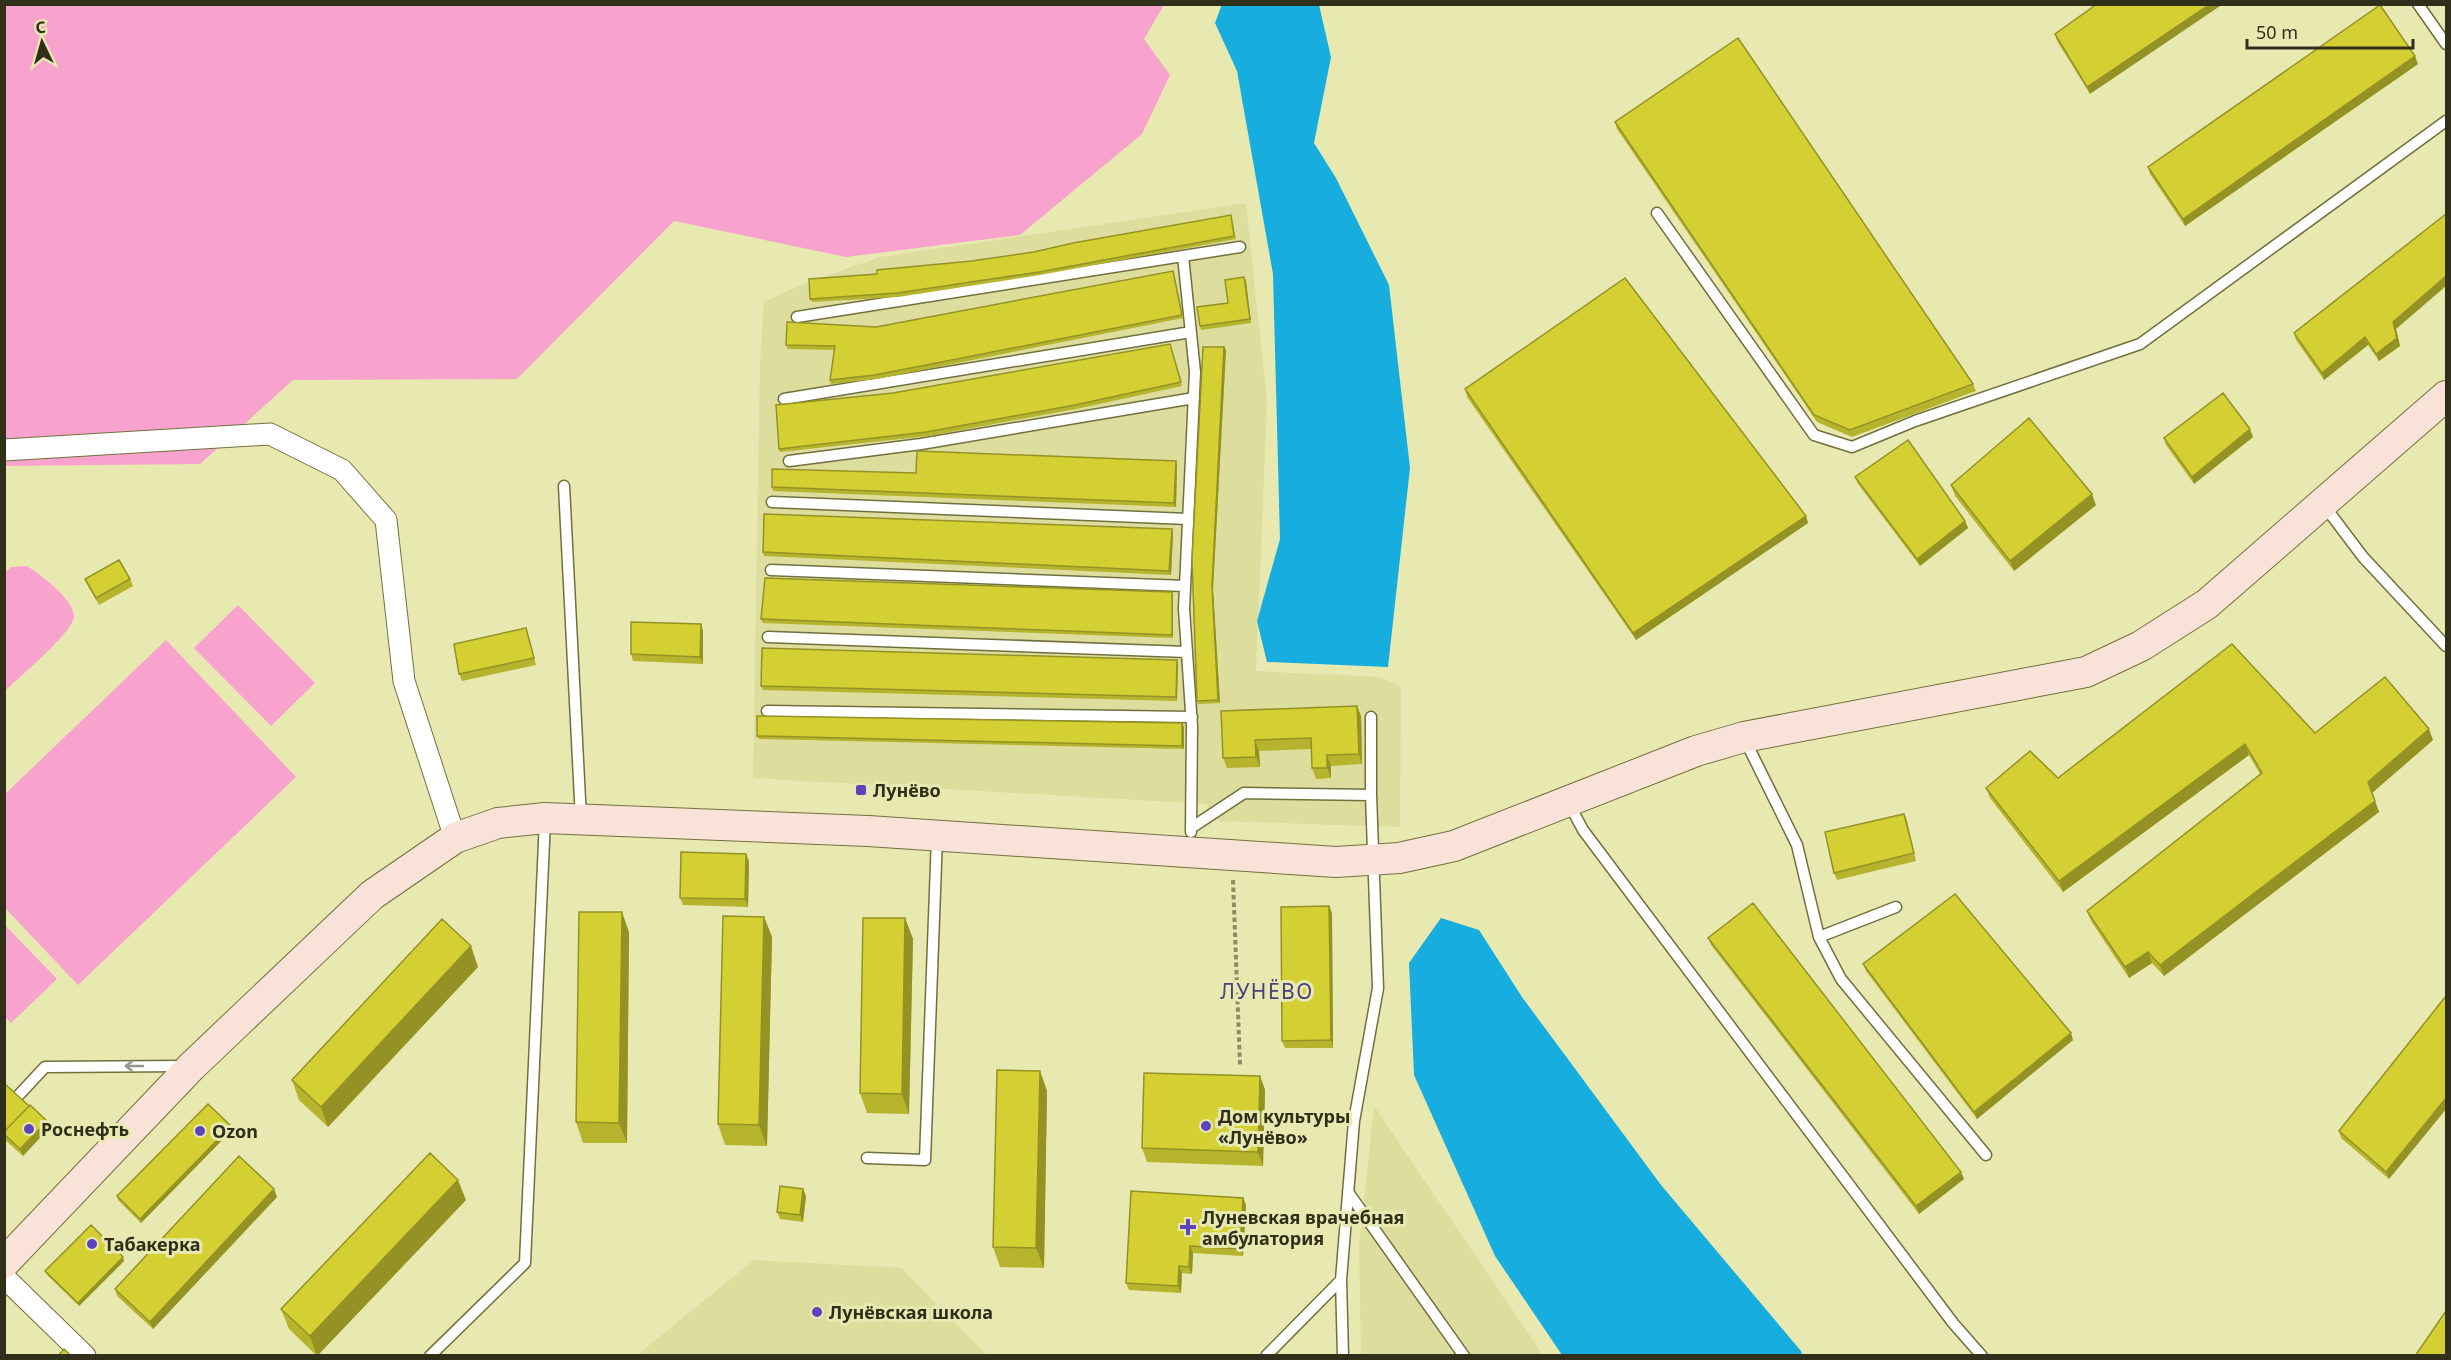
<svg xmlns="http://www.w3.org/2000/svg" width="2451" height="1360" font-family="'Noto Sans',sans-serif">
<rect width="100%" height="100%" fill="#e8e9b1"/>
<path fill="#dddd9e" d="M1246,203l21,199 -11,269 124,6 21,10 -1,140 -181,-6 -13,-17 -453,-26 7,-416 4,-60 39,-18 77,-27z
M1374,1106l169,249 -182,1 -2,-110z
M754,1260l147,8 86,87h-350z"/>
<path fill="#f8a3ce" d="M4,5h1160l-20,34 26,36 -28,59 -122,101 -174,22 -172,-36 -157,158 -224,1 -93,84 -195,2z
M27,566c13,8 47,34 47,50 0,16 -56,62 -69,75v-118l6,-6z
M238,605l77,78 -44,43 -77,-78z
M166,640l130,137 -218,208 -73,-77v-114z
M4,924l53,55 -46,44 -6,-6z"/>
<path fill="#17adde" d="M1222,4l97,1 12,52 -17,86 22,35 53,107 21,183 -22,199 -121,-5 -10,-41 23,-82 -7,-265 -36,-203 -22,-48z
M1441,918l38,12 43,67 139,188 140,166 1,4h-240l-67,-99 -81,-181 -5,-112z"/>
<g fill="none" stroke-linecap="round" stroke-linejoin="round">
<defs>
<path id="lane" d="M2418,4l28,40
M1657,213l157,222 38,12 63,-26 225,-77 306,-223
M1183,256l12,116 -11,237 8,117 -1,106
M797,317l443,-70
M784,399l407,-67
M789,461l132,-17 273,-46
M564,486l17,333
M772,502l416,17
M2323,504l40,53 83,89
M771,570l414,16
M768,637l419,15
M767,711l425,6
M1371,717v78
M1745,740l52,105 22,92 22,42 145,176
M1569,804l14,26 370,493 29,33
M1191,828l53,-35 127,2 7,193 -24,133 -13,159 -75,76
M1819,937l77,-30
M17,1097l28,-30 138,-1
M867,1158l58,2 12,-323
M1348,1192l116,164
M1341,1280l2,76
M430,1356l95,-93 20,-443"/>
<path id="street" d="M4,450l266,-16 72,36 44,50 18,161 51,157
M4,1277l81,79"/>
<path id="secondary" d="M4,1263l188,-197 180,-171 83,-57 43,-15 47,-5 323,13 468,31 63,-4 55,-12 242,-95 48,-14 342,-65 55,-26 66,-42 239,-208"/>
</defs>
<use href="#lane" stroke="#71703d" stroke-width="13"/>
<use href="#street" stroke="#71703d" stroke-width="23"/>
<use href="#secondary" stroke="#71703d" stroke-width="32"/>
<path stroke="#8d8d67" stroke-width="4" stroke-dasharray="4.5 3" stroke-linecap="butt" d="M1233,880l7,185"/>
<use href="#lane" stroke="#fff" stroke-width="10"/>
<use href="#street" stroke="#fff" stroke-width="21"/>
<use href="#secondary" stroke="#f9e3d8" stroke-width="30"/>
</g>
<path fill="#b6b32d" d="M2097,4l-7,90 -33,-53 -2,-7z
M2418,64l-233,162 -35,-52 -2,-7z
M1615,122l358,262 3,7 -124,46 -35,-15 -200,-293z
M1232,219l4,20 -196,36 -142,22 -86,5 -2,-3 67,-25 157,-22z
M1174,275l9,43 -306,61 -46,5 -1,-4 4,-30 -46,-1 -2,-4 90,-18z
M1246,281l5,42 -50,7 -1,-4 28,-23z
M2396,329l4,17 -21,15 -11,-16 -44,35 -28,-40 -2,-7z
M1170,344l12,42 -106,23 -148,27 -148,16 -1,-3z
M1224,347l2,3 -13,239 7,114 -22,1 -1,-3z
M1465,389l341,127 2,7 -172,117 -169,-243z
M2253,437l-59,47 -28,-39 -2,-7z
M1177,464l-1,43 -403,-16 -1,-4z
M1855,477l110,44 3,7 -48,38 -62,-82z
M1951,485l145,20 -82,66 -59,-75z
M1172,529l1,4 -2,42 -407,-19 -1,-4z
M85,579h45l3,7 -34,19 -11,-19z
M1173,596v42l-410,-15 -2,-4z
M701,624l2,7v33l-70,-3 -2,-7z
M526,628l10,37 -74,16 -3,-7z
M1178,663l-1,38 -414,-11 -2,-4z
M1357,706l4,10 1,48 -31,2v12l-15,1 -4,-11v-19l-53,2 1,16 -33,1 -4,-10 -2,-47z
M1182,723l2,4v22l-425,-10 -2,-3z
M2315,733l118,7 -61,53 7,19 -215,164 -12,-13 -23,15 -38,-57 -4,-10 173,-137 -11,-19 -186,137 -73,-94 -4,-10 72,-10z
M1904,814l12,47 -79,19 -3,-7z
M749,861l-1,46 -65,-2 -3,-7z
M1329,906l3,7 1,135h-48l-3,-7z
M764,917l8,20 -5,209 -42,-1 -7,-21z
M905,918l8,21 -4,175 -42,-1 -7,-20z
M629,932l-2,211h-44l-7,-21z
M1708,938l253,234 3,7 -45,35 -208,-269z
M1863,964l210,76 -96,79 -111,-148z
M478,967l-150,160 -29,-27 -7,-20z
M2446,996v113l-57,70 -48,-41 -2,-7z
M1040,1071l7,20 -3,177 -44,-1 -7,-20z
M1260,1076l5,14 -2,76 -116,-4 -5,-14z
M4,1085l43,36 2,7 -26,28 -19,-17z
M231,1126l1,4 -91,93 -23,-23 -1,-4z
M806,1196l-3,26 -23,-3 -3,-7z
M277,1197l-124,132 -36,-33 -2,-7z
M1243,1198l3,7 -3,51 -50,-3 -1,21 -10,-1 -1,20 -52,-3 -3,-7z
M466,1200l-149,156 -28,-27 -8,-20z
M124,1261l-45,45 -32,-31 -2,-4z"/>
<path fill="#949224" d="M2210,4h13l-133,90 -3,-7z
M2415,56l3,8 -233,162 -2,-7z
M2446,276v10l-50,43 4,17 -21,15 -3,-7 17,-32z
M1244,277l2,4 5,42 -1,-4z
M2365,337l3,8 -44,35 -2,-7z
M1224,347l2,3 -13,239 7,114 -2,-3 -6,-114z
M2250,429l3,8 -59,47 -2,-7z
M1176,461l1,3 -1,43 -2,-4z
M2092,494l4,11 -82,66 -4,-10z
M1806,516l2,7 -172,117 -3,-7z
M1965,521l3,7 -48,38 -3,-7z
M1172,529l1,4 -2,42 -2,-4z
M1172,592l1,4v42l-1,-3z
M701,624l2,7v33l-3,-7z
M1177,660l1,3 -1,38 -1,-4z
M1357,706l4,10 1,48 -3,-10z
M1182,723l2,4v22l-2,-3z
M2429,729l4,11 -61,53 7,19 -215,164 -4,-11z
M1255,740l4,11 1,16 -4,-10z
M2245,744l4,11 -186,137 -4,-11z
M1327,755l4,11v12l-4,-10z
M1904,814l3,7 9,40 -2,-8z
M746,854l3,7 -1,46 -3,-8z
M1329,906l3,7 1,135 -2,-8z
M622,912l7,20 -2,211 -8,-20z
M764,917l8,20 -5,209 -8,-21z
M905,918l8,21 -4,175 -7,-20z
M471,946l7,21 -150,160 -7,-20z
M2148,952l4,11 -23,15 -4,-11z
M2071,1033l2,7 -96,79 -3,-7z
M1040,1071l7,20 -3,177 -8,-20z
M1260,1076l5,14 -2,76 -5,-14z
M2446,1098v11l-57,70 -3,-7z
M47,1121l2,7 -26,28 -3,-7z
M231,1126l1,4 -91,93 -1,-4z
M1961,1172l3,7 -45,35 -3,-8z
M458,1180l8,20 -149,156 -7,-20z
M274,1189l3,8 -124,132 -3,-7z
M803,1189l3,7 -3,26 -3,-7z
M1243,1198l3,7 -3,51 -3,-7z
M1190,1246l3,7 -1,21 -3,-7z
M123,1257l1,4 -45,45 -1,-3z
M1179,1266l3,7 -1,20 -3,-7z"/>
<path fill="#d4d034" stroke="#949224" stroke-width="1.5" d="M2097,4h113l-123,83 -32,-53z
M2380,5l35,51 -232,163 -35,-52z
M1738,38l235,346 -123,46 -36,-15 -199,-293z
M2446,214v62l-53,46 4,16 -21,16 -11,-17 -43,36 -28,-40z
M1231,215l3,21 -195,36 -142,21 -87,6 -1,-20 68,-5v-4l95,-9 62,-9 39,-9z
M1173,271l9,44 -307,60 -45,5 5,-34 -49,-1 1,-23 89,5z
M1244,277l6,42 -50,7 -3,-19 31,-4 -3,-23z
M1625,278l181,238 -173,117 -168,-244z
M1170,344l11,38 -106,23 -149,27 -147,17 -3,-44 117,-12z
M1203,347h21l-12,239 6,114 -21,1 -5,-142z
M2223,393l27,36 -58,48 -28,-39z
M2029,418l63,76 -82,67 -59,-76z
M1908,440l57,81 -48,38 -62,-82z
M917,451l259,10 -2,42 -402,-16v-18l144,4z
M764,514l408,15 -3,42 -406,-19z
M119,560l11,19 -34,19 -11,-19z
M765,578l407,14v43l-411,-16z
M631,622l70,2 -1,33 -69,-3z
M526,628l8,30 -75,16 -5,-30z
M2232,644l83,89 70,-56 44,52 -61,53 7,19 -215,164 -12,-13 -23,15 -38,-56 175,-138 -17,-29 -186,137 -73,-93 44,-37 28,27z
M762,648l415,12 -1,37 -415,-11z
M1357,706l2,48 -32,1v13h-15l-1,-30 -56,2 1,17 -33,1 -2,-47z
M757,716l425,7v23l-425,-10z
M1904,814l10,39 -80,20 -9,-41z
M681,852l65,2 -1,45 -65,-1z
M1955,894l116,139 -97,79 -111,-148z
M1753,903l208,269 -45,34 -208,-268z
M1329,906l2,134 -49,1 -1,-134z
M579,912h43l-3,211 -43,-1z
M723,916l41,1 -5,208 -41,-1z
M863,918h42l-3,176 -42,-1z
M442,919l29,27 -150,161 -29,-27z
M2446,996v102l-60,74 -47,-41z
M997,1070l43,1 -4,177 -43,-1z
M1144,1073l116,3 -2,76 -116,-4z
M5,1084l24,22 -25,26v-47z
M208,1104l23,22 -91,93 -23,-23z
M30,1105l17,16 -27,28 -16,-15v-2z
M430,1153l28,27 -148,156 -29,-27z
M239,1156l35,33 -124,133 -35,-33z
M780,1186l23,3 -3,26 -23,-3z
M1131,1191l112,7 -3,51 -50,-3 -1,21 -10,-1 -1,20 -52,-3z
M91,1225l32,32 -45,46 -33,-32z
M2446,1311v45h-31z
M64,1349l7,7h-13z"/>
<defs><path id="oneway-shaft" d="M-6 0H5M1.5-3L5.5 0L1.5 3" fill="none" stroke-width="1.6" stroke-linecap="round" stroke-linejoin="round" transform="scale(1.5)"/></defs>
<use stroke="#98978c" href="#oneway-shaft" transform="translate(134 1066) rotate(180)"/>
<g fill="#5f43bc" stroke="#e8e9b1" stroke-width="2">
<rect x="855" y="784" width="12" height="12" rx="3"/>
<circle cx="1206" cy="1126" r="6"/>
<circle cx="29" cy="1129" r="6"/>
<circle cx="200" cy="1131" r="6"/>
<path d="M1185 1218h6v6h6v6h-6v6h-6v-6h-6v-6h6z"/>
<circle cx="92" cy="1244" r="6"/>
<circle cx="817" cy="1312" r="6"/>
</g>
<g text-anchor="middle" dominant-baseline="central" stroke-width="6" stroke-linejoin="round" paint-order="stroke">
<g font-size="18" font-weight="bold" fill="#302f1a" stroke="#e8e9b1" text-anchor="start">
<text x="873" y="790">Лунёво</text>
<text x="1218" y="1116">Дом культуры<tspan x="1218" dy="21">«Лунёво»</tspan></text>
<text x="41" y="1129">Роснефть</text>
<text x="212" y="1131">Ozon</text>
<text x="1202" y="1217">Луневская врачебная<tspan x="1202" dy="21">амбулатория</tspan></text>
<text x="104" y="1244">Табакерка</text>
<text x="829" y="1312">Лунёвская школа</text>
</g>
<g font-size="21" letter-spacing="1.5" fill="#483f7c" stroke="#e8e9b1">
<text x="1267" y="991">ЛУНЁВО</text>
</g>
</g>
<rect width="2451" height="1360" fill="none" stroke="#302f1a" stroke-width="12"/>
<g transform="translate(42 42) rotate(355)" stroke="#e8e9b1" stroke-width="4.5" paint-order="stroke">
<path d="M0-4.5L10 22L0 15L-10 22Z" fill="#302f1a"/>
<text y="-9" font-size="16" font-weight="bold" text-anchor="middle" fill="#302f1a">С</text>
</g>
<path d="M2247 39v9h166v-9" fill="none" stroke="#302f1a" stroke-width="3"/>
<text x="2256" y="39" font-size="18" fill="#302f1a" stroke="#e8e9b1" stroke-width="4.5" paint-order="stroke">50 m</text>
</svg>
